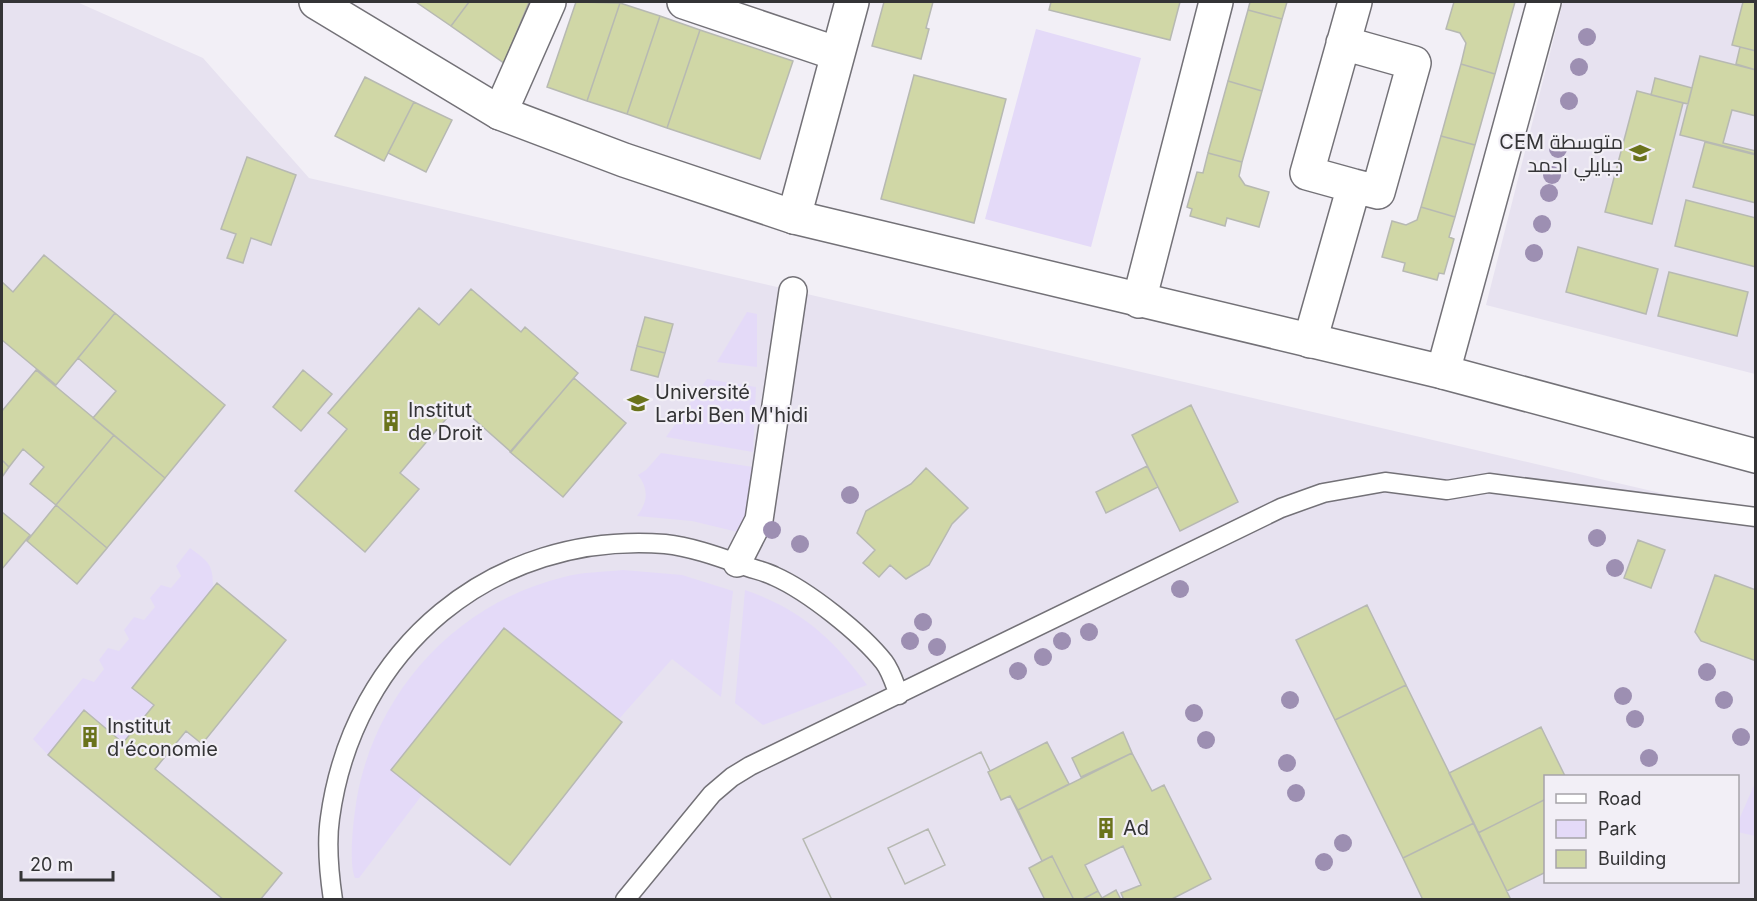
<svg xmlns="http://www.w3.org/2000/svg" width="1757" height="901" font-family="Inter,Cairo,sans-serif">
<rect width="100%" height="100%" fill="#f2eff6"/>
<path fill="#e7e2f0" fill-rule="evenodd" d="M2,2h75l126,56 106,120 1446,337v384l-1753,1zM1546,776h192v106h-192z
M1563,2h192v372l-269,-69z"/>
<path fill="#e4daf8" d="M1036,29l105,29 -50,189 -106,-28z
M747,312l10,2v53l-40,-5z
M707,379l49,8 -3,65 -87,-15z
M661,453l92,14 -7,67 -54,-13 -55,-5c11,-14 12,-27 1,-41l8,-5z
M190,548c19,14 23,16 23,40l-81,99 22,18 -31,38 -39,-33 -36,45 -15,-16 50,-61 11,4 10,-13 -5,-9 9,-12 11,3 10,-12 -5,-9 10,-13 10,3 11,-13 -5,-9 11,-13 10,3 10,-12 -5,-10z
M623,570l59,5 51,16 -12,106 -49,-38 -53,60 -115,-91 -112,142 30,25 -63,83h-4c-7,-17 -1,-62 2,-81 20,-107 100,-194 207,-220 19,-5 39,-5 59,-7z
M745,590c55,19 88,48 122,95l-104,40 -28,-22z
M1755,783l1,53h-1l-17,-4v-10z"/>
<path fill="#d0d7a6" stroke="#b7b9b2" stroke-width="1.5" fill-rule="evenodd" d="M416,2h53l-18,24z
M469,2h60l-25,61 -53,-37z
M576,2l44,1 -33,98 -40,-14z
M884,2h49l-7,26 3,1 -8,30 -49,-13z
M1051,2h129l-10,38 -121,-30z
M1250,2h37l-5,17 -34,-9z
M1454,2h61l-20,72 -34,-10 5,-21 -6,-10 -14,-4z
M1743,2h13v49l-24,-6z
M620,3l40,13 -33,98 -40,-13z
M1248,10l34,9 -20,72 -34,-10z
M660,16l40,14 -33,98 -40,-14z
M700,30l93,31 -33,98 -93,-31z
M1740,47l16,4v19l-20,-6z
M1700,56l56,14v46l-24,-6 -9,33 33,8v3l-76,-19z
M1461,64l34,10 -20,71 -34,-9z
M914,75l92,24 -32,124 -93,-24z
M365,77l49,25 -30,59 -49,-25z
M1655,78l37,10 -4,16 -37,-9z
M1228,81l34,10 -20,71 -34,-9z
M1637,91l46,12 -31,121 -47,-12z
M414,102l38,18 -26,52 -38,-19z
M1441,136l34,9 -20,72 -34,-10z
M1705,142l51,13v48l-63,-16z
M1208,153l34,9 -3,14 6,9 24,7 -10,35 -32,-9 -2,8 -35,-10 2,-7 -5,-2 10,-35 6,1z
M247,157l49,18 -25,70 -20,-7 -8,25 -16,-5 9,-24 -15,-5z
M1686,200l70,18v49l-81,-21z
M1421,207l34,10 -6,20 5,2 -10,35 -5,-1 -2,7 -34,-9 2,-8 -23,-6 10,-36 14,4 11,-5z
M1578,247l80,22 -12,45 -80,-22z
M44,255l71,58 -59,72 -54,-45v-58l11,10z
M1669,272l79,20 -11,44 -79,-20z
M471,289l50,43 4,-5 53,46 -67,79 -53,-47 -58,68 19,16 -54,63 -70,-61 52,-62 -19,-16 91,-105 20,17z
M115,313l110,92 -60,73 -72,-60 23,-27 -38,-33z
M645,317l28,7 -8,29 -28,-7z
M637,346l28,7 -7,24 -27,-7z
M36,370l78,65 -58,70 -26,-21 14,-17 -21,-18 -14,18 -7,-7v-49z
M303,370l29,24 -31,37 -28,-24z
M574,378l52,45 -63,74 -53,-45z
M1191,405l47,97 -58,29 -48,-96z
M114,435l51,43 -58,70 -51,-43z
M2,460l7,7 -7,10z
M1147,466l11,21 -52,26 -10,-21z
M926,468l42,40 -16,16 -23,41 -23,14 -16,-14 -11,12 -16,-14 12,-13 -18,-17 9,-22 45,-27z
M56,505l51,43 -30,36 -50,-43z
M2,512l28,23 -28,34z
M1638,540l27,10 -14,38 -27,-10z
M1715,575l41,15v71l-55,-20 -6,-9z
M217,583l69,57 -84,104 -16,-13 -31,38 127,104 -22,27h-36l-176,-145 36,-45 39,33 31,-38 -22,-17z
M1367,605l39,80 -71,35 -39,-80z
M504,628l118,94 -112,143 -119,-95z
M1406,685l68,138 -71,35 -68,-138z
M1541,727l24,49h-19v23l-68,34 -29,-60z
M1123,732l9,21 -51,24 -9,-19z
M1047,742l22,42 -51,26 -8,-14 -9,4 -13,-28z
M981,752l9,19 -2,1 13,28 9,-4 32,65 -13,7 16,32h-213l-29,-61zM928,829l17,36 -40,19 -17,-36z
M981,752l9,19 -2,1 13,28 9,-4 32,65 -13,7 16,32h-213l-29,-61z
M1132,753l20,38 12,-6 47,94 -41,21h-46l-3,-7 20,-8 -18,-39 -38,19 13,26 -17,9h-7l-22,-44 -10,5 -24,-51z
M1546,799v73l-39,19 -29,-58z
M1474,823l37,77h-88l-20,-42z
M928,829l17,36 -40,19 -17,-36z
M1052,856l22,44h-29l-16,-32z
M1116,890l5,10h-40l17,-9 4,7z"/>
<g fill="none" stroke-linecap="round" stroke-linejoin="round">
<defs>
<path id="service" d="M333,900c-4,-27 -7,-55 -3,-82 23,-170 163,-287 335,-274 28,3 57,14 83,23 9,3 18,5 26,9 34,15 87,57 110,86 7,9 11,23 15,33
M625,900l87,-106 20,-17 18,-11 531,-258 42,-15 62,-11 62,8 42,-7 267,34"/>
<path id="pedestrian" d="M737,563l22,-43 34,-229"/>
<path id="minor" d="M684,2l154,52
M1343,43l71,20 -36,129 -24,-6
M500,113l49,-111
M794,217l58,-215
M1139,301l77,-299
M1310,341l44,-155 -47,-13 48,-171
M1443,372l101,-370"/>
<path id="secondary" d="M316,2l184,111 124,47 170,57 649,155 313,84"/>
</defs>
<use href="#service" stroke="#737177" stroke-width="21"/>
<use href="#pedestrian" stroke="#737177" stroke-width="30"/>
<use href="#minor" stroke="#737177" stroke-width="36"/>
<use href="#secondary" stroke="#737177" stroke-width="36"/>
<use href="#service" stroke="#fff" stroke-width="18"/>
<use href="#pedestrian" stroke="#fff" stroke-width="27"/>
<use href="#minor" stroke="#fff" stroke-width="33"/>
<use href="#secondary" stroke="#fff" stroke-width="33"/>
</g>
<g fill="#9d8fb2">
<circle cx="1587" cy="37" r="9"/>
<circle cx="1579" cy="67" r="9"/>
<circle cx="1569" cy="101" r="9"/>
<circle cx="1558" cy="149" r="9"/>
<circle cx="1552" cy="175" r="9"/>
<circle cx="1549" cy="193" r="9"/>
<circle cx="1542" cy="224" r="9"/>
<circle cx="1534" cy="253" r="9"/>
<circle cx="850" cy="495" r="9"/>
<circle cx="772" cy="530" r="9"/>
<circle cx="1597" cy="538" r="9"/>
<circle cx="800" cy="544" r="9"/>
<circle cx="1615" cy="568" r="9"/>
<circle cx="1180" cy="589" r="9"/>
<circle cx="923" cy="622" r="9"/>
<circle cx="1089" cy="632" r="9"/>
<circle cx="910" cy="641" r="9"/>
<circle cx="1062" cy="641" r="9"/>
<circle cx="937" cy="647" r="9"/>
<circle cx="1043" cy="657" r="9"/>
<circle cx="1018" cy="671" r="9"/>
<circle cx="1707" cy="672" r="9"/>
<circle cx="1623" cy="696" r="9"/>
<circle cx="1290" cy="700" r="9"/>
<circle cx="1724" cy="700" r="9"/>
<circle cx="1194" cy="713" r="9"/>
<circle cx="1635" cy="719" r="9"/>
<circle cx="1741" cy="737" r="9"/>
<circle cx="1206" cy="740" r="9"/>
<circle cx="1649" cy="758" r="9"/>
<circle cx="1287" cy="763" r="9"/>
<circle cx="1296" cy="793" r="9"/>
<circle cx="1343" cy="843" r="9"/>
<circle cx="1324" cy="862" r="9"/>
</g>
<defs>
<symbol id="school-bare" viewBox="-9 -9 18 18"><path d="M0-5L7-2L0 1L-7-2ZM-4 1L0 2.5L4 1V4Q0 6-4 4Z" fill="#6a731b" stroke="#f2eff6" stroke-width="2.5" paint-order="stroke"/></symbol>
<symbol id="university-bare" viewBox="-9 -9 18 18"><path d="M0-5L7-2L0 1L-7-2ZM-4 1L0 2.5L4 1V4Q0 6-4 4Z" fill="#6a731b" stroke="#f2eff6" stroke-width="2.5" paint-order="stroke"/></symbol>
<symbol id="building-bare" viewBox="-9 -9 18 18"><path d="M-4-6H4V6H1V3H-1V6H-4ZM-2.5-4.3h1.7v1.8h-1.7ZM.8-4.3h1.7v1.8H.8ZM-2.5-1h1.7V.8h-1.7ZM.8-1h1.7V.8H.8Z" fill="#6a731b" stroke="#f2eff6" stroke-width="2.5" paint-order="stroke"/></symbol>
</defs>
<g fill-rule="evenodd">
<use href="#school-bare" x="1625" y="138" width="30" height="30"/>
<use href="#university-bare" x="623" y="388" width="30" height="30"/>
<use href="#building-bare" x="376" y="406" width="30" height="30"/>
<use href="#building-bare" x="75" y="722" width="30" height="30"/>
<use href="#building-bare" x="1091" y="813" width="30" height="30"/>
</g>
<g text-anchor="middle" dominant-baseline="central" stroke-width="4.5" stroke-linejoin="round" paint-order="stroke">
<g font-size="20" fill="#343436" stroke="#f2eff6" text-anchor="start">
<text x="1623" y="142" text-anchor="end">CEM متوسطة<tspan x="1623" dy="23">جبايلي احمد</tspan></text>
<text x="655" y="392">Université<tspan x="655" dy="23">Larbi Ben M'hidi</tspan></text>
<text x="408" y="410">Institut<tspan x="408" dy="23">de Droit</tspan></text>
<text x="107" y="726">Institut<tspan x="107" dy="23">d'économie</tspan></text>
<text x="1123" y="828">Ad</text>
</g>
</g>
<rect width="1757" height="901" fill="none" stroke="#343436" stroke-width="6"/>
<rect x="1544" y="775" width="195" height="108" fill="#f2eff6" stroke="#a6a4a9" stroke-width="1.5"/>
<rect x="1556" y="794" width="30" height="9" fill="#ffffff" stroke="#a6a4a9" stroke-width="1.5"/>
<text x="1598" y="805" font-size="18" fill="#343436">Road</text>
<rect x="1556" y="820" width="30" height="18" fill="#e4daf8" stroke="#a6a4a9" stroke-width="1.5"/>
<text x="1598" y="835" font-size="18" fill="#343436">Park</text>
<rect x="1556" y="850" width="30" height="18" fill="#d0d7a6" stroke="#a6a4a9" stroke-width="1.5"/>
<text x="1598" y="865" font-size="18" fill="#343436">Building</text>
<path d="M21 871v9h92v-9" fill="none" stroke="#343436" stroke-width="3"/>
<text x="30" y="871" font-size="18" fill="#343436" stroke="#f2eff6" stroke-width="4.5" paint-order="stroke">20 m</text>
</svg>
